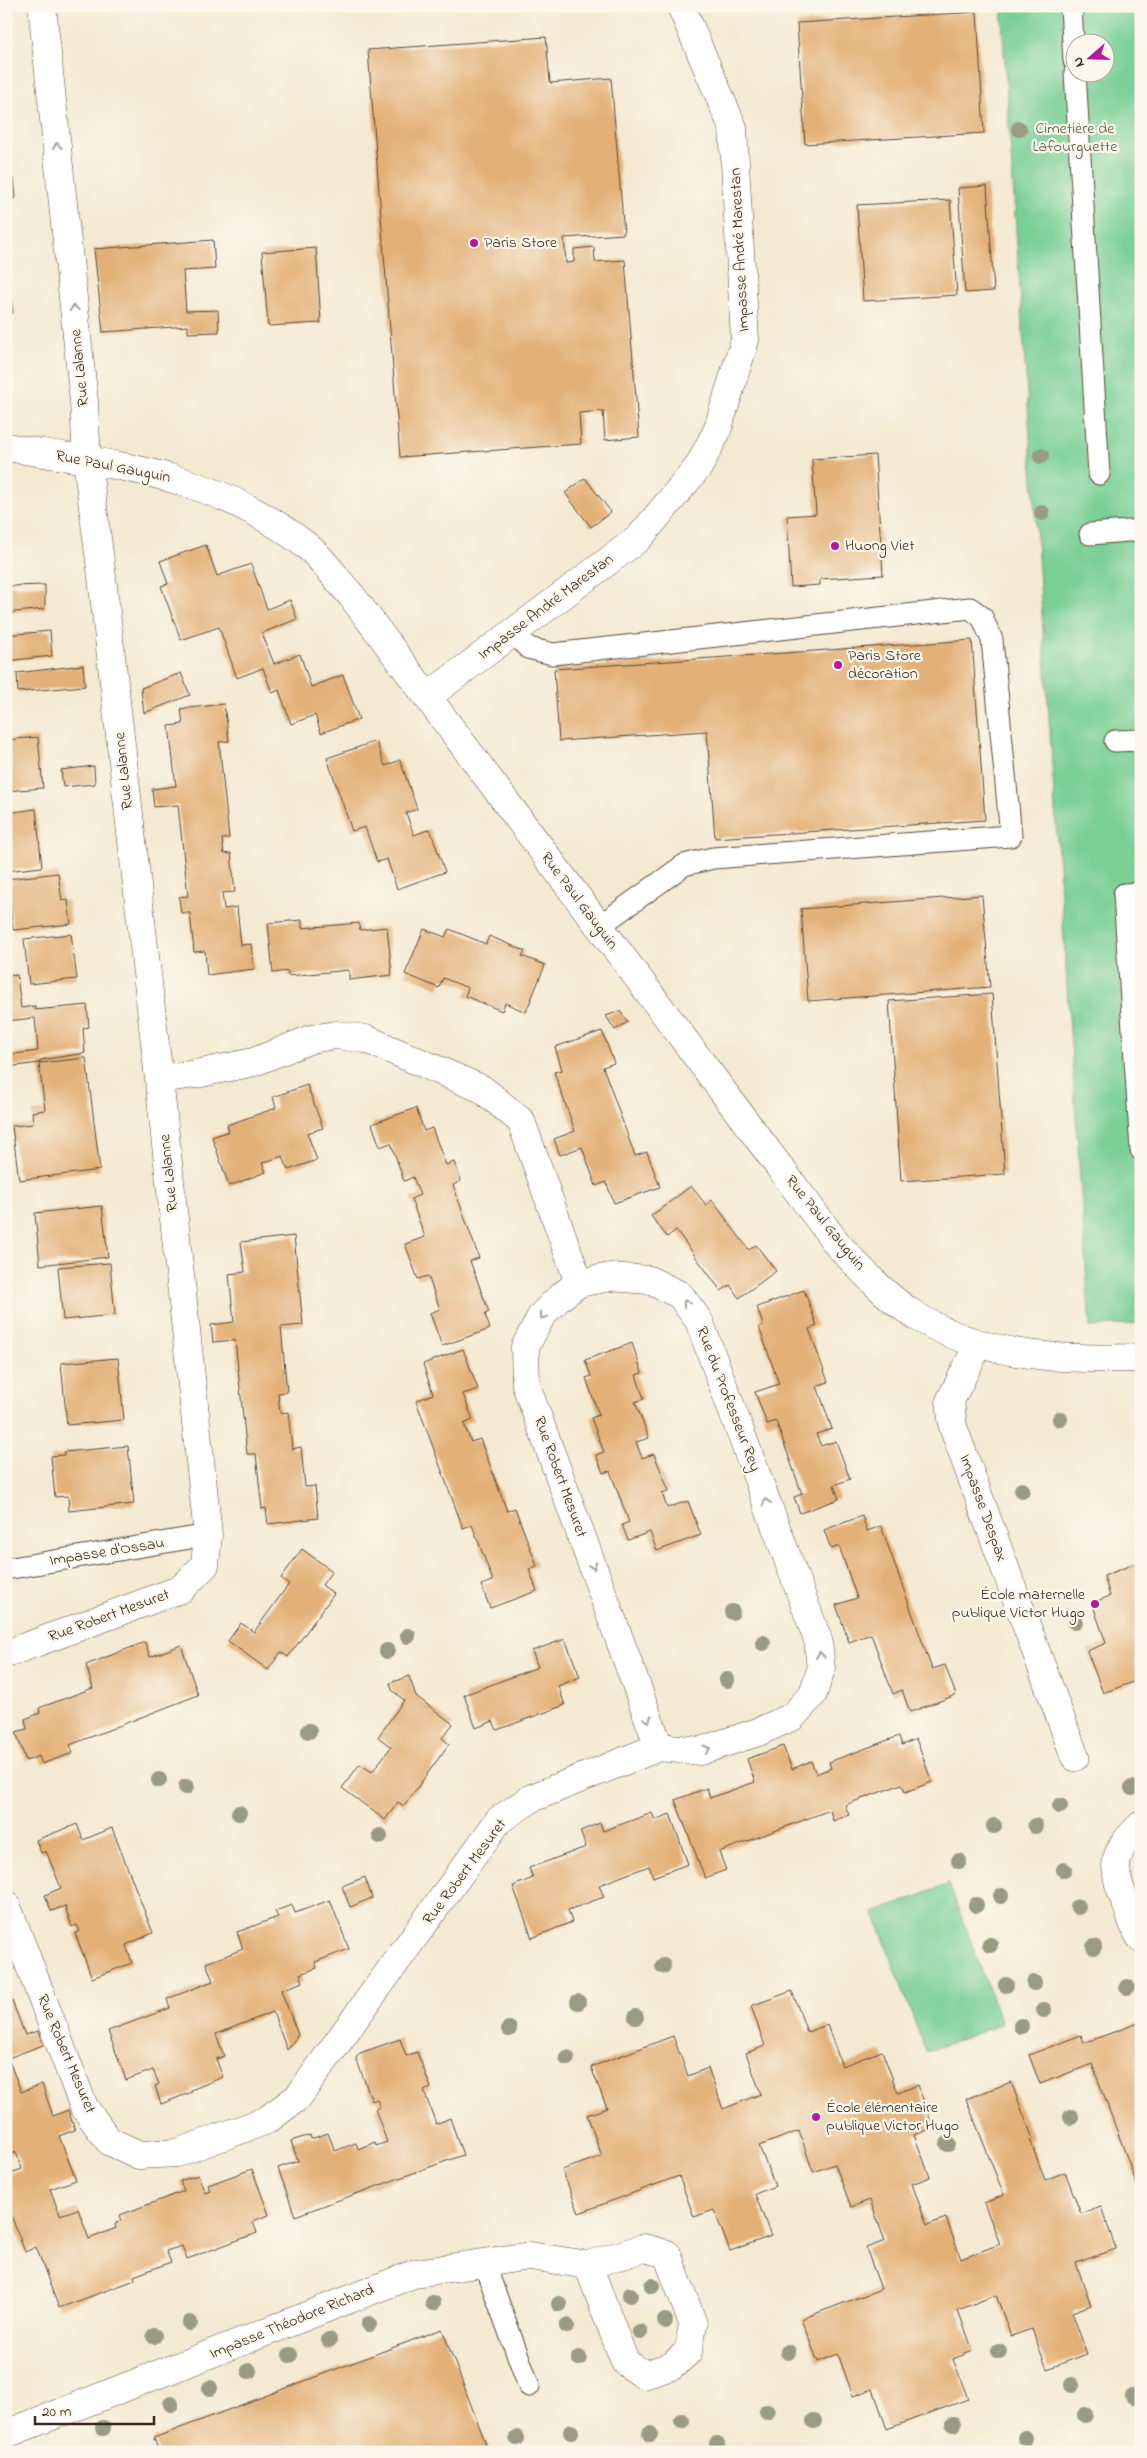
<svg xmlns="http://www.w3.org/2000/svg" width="1147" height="2458" font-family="'Indie Flower',sans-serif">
<rect width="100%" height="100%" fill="#fbf7ec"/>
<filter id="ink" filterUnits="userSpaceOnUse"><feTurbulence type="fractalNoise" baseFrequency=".02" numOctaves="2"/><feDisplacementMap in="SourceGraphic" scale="10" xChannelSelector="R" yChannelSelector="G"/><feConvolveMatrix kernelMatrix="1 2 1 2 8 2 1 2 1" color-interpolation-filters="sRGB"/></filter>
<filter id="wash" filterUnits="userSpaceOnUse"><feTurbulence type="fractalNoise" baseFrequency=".0096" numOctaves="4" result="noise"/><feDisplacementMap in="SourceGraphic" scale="20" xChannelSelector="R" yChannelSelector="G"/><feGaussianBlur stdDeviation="1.12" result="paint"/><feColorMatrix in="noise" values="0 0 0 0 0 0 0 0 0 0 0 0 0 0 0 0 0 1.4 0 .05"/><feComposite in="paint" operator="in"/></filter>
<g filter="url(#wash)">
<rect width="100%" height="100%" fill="#f4e9d1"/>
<path fill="#79cf94" stroke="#5a7c59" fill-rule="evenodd" d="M1001,6h140v1317l-51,4zM1074,42h30v30h-30z
M949,1884l53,140 -76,28 -52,-139z"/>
<g id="blocks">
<path fill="#e3b178" d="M977,12l7,121 -179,11 -8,-121z
M546,37l4,46 61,-5 13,156 -60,4 2,25 8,-1v-13l20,-2 1,15 30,-2 14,177 -34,3 -2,-29 -24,2 2,31 -181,13 -32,-407z
M14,179l2,19 -10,1v-19z
M987,186l7,105 -29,2 -7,-105z
M950,200l7,95 -94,6 -6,-96z
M213,240l2,29 -32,2 3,40 32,-1 1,22 -31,1v-7l-85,6 -9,-83z
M316,248l5,75 -53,3 -6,-74z
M6,258l7,55 -7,1z
M875,455l8,120 -63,4v6l-29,2 -4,-71 29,-2 -4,-55z
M585,478l26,34 -20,15 -26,-34z
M206,545l11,31 34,-12 16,45 23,-9 7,19 -35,14 12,31 26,-10 11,33 32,-12 16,44 -38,14 -6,-18 -24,9 -12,-34 -7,3 -9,-25 -26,10 -18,-51 -38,13 -20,-54 7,-2 -8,-23z
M6,582l6,4 33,-1v24l-39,4z
M50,631l2,25 -46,5v-26z
M972,640l13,180 -270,18 -8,-107 -148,10 -5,-72z
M83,665l2,21 -67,6 -1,-19z
M181,673l9,22 -46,18 -3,-25z
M224,704l5,37 -10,1 10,96 -7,1 2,15 7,-1 4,39 -13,1 2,16 13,-2 4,38 10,-1 3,25 -47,6 -2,-24 -11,1 -4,-39h-9l-2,-16 9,-1 -10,-91 -24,2 -2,-18 24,-3 -7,-60 14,-2 -2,-15z
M38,737l5,51 -37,3v-51z
M376,741l9,25 15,-6 17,49 -11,4 8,22 16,-6 15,43 -48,17 -10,-30 -10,3 -12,-35 -13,4 -25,-73z
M94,766l1,18 -32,3 -2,-17z
M36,809l6,58 -36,4v-58z
M58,873l4,28 6,-1 3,24 -58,6 -6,-51z
M982,895l8,92 -182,14 -7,-92z
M302,920v8l57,-5 1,7 27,-3 5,48 -43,5v-10l-61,6v-5l-15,2 -5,-50z
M424,929l21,8 4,-8 37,15 3,-8 36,15 -3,5 23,9 -19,47 -21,-9 -3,8 -37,-15 3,-8 -25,-10 -4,10 -34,-14z
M71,934l6,45 -48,5 -5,-45z
M17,975l4,33 14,-2v4l52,-5 2,22 -6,1 2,25 -44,7 -2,3 47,-5 14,112 -81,10 -7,-54 21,-2 -1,-12 13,-2 -6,-47 -31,4 -1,-12 31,-4 -3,-33 -29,3v-45z
M992,994l13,180 -104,7 -12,-180z
M620,1011l8,11 -13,8 -9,-14z
M602,1031l12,32 -11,4 32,89 12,-4 13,35 -46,16 -8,-21 -10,4 -14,-39 -22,8 -6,-16 21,-8 -21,-59 8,-2 -7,-23z
M307,1085l16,43 -16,5 10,27 -29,10 -5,-14 -21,7 4,9 -37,14 -17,-49 17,-6 -2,-6 49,-17 -3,-11z
M416,1108l8,23 8,-3 14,37 8,-3 7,19 -8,4 26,73 -9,3 19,51 -4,2 5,15 -48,17 -12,-33 10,-4 -12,-33 -10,3 -13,-35 20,-7 -14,-38 9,-4 -7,-18 -9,4 -13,-38 -11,4 -8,-23z
M691,1186l15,19 6,-5 37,50 7,-5 20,26 -37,27 -9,-13 -9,6 -45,-61 -9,7 -16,-21z
M102,1206l6,51 -68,8 -5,-52z
M294,1236l9,89 -22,2 6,65 -9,1 2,20 8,-1 4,37 9,-2 4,40 10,-1 3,32 -50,6 -2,-16 -4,1 -6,-55h-9l-12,-114 -22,2 -2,-17 23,-3 -5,-48 16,-2 -4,-30z
M110,1263l5,52 -52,5 -5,-53z
M804,1290l13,36 -8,3 19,53 -11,4 15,43 -16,5 5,12 15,-5 14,38 -16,6 5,14 -39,14 -6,-16 8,-3 -26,-73 -9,3 -12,-32 24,-8 -20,-57 4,-2 -6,-18z
M632,1343l10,30 -6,2 8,24 -9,3 14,36 -13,4 6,16 12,-4 15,37 -7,2 5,15 21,-7 13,34 -44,16 -7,-19 -22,8 -6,-15 7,-3 -19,-51 -7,2 -7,-18 8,-3 -13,-34 8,-3 -13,-37 5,-2 -6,-16z
M463,1349l15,40 -15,5 10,26 -9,4 7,18 9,-3 27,72 8,-3 22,58 -8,3 8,22 -47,17 -9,-23 12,-4 -21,-56 -9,3 -47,-127 17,-7 -10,-30z
M118,1358l6,62 -57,5 -6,-62z
M128,1446l6,58 -65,7 -1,-15 -13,1 -4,-41 13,-1v-3z
M862,1516l5,15 14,-5 51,143 13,-4 11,30 -46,17 -8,-22 -9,4 -22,-60 -22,8 -13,-37 21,-7 -18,-52 -8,3 -7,-19z
M302,1549l30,22 -10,14 12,9 -46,63 -7,-5 -13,18 -40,-29 13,-18 13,9 35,-48 -8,-6z
M1141,1561v118l-38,14 -16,-42 19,-8 -14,-40 18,-7 -6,-20z
M565,1639l15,38 -22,9 7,19 -68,25 -4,-9 -17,7 -12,-33 74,-28 -6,-16z
M145,1642l5,15 31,-12 17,50 -128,50 3,8 -31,11 -3,-8 -13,5 -10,-29 11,-3 -2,-10 15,-6 -1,-5 54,-20 -7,-23z
M409,1676l7,20 37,28 -11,14 7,6 -45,62 -6,-4 -13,18 -43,-32 18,-24 12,8 19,-25 -13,-10 26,-37 -12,-10 -2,-7z
M899,1736l3,9 14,-6 16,43 -27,10 -3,-8 -57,21 4,10 -16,6 -3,-11 -111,42 7,18 -21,8 -30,-78 32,-12 3,10 45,-16 -8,-23 36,-13 9,23 19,-8 5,13 15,-6 -2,-6z
M652,1813l3,7 15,-6 18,50 -35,13 -4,-11 -50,19 5,12 -36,13 4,12 -40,16 -19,-52 20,-8 -4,-10 57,-21 -6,-16 20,-8 3,8z
M77,1824l6,16 29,-12 41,105 -27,12 6,18 -40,15 -17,-45 5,-2 -3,-6 -5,2 -7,-21 -14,5 -6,-16 16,-7 -15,-37 -5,2 -5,-13z
M365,1877l7,21 -22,9 -8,-21z
M330,1900l19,49 -34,13 2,6 -17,6 3,8 -22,8 17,45 -11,15 -14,-38 -57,22 8,22 -8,3 7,18 -32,13 1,2 -31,12 -6,-18 4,-2 -6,-14 -27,10 -18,-49 62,-23 -3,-9 46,-18 -7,-18 37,-14 -6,-17 41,-15 -3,-6 17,-6 3,8z
M792,1991l15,41 20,-7 15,41 40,-15 16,42 20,-8 15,43 -19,7 16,42 -18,7 15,41 19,-7 15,41 39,-15 -16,-41 20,-8 -38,-96 45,-17 22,57 -3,1 15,40 20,-8 16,42 20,-7 15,42 -40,14 15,42 -19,7 15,42 -40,15 -15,-40 -21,7 -15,-41 -38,15 15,41 -20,8 15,40 -81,30 -14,-40 -20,7 -15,-42 -20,8 -17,-43 80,-30 -15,-41 19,-7 -15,-41 -19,7 -16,-43 -22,8 -14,-41 -40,15 16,40 -20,8 16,42 -41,15 -16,-41 -20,7 -15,-41 -100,37 -17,-43 40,-14 -15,-41 20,-7 -16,-41 82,-31 15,40 20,-8 15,41 38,-15 -15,-41 19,-7 -14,-40z
M9,1993l16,42 13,-4 5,14 -35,13 13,34 21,-8 11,32 15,-6 7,20 -16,6 17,44 -26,9 10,26 18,-6 11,30 27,-11 -1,-4 7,-3 -2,-6 64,-24 -4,-10 18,-6 7,18 5,-2 -2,-6 44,-16 17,46 -16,6 4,12 -70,26 -5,-13 -16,5 5,11 -37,14 1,4 -76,28 -23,-61 -11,5 -19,-50v-27l16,-6 -6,-17 -10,3v-161z
M1141,2022v173l-49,-131 -52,20 -11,-29 52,-20 3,8z
M400,2039l6,17 11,-4 14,36 -7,3 12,33 14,-6 13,37 -168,61 -17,-48 20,-7 -7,-20 19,-6 1,4 17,-6 7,18 21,-8 2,6 17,-7 1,4 11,-4 -12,-33 5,-2 -3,-8 -5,2 -16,-43 4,-5z
M442,2329l47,123h-330l-5,-14z"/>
</g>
</g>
<g filter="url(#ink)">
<use href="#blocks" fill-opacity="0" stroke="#574739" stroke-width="1"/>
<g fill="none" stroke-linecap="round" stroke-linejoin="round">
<defs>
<path id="lane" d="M1071,6l3,55
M1075,72l24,402
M1090,534l51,-4
M514,631l14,17 25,6 417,-46 12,9 10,23 19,196 -298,22 -29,7 -86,62
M1115,741l26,-1
M1141,893l-17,1 17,256
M6,1569l202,-34
M484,2263l45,123"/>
<path id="street" d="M6,447c113,19 208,26 302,100 16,13 29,33 43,48l487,650c23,24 45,49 72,67 69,46 151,48 231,46
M427,697l212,-159 60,-72 18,-35 28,-91 -12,-212 -52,-122
M159,1079l37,-5 58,-12 57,-23 25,-4 30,4 116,50 39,32 58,162
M978,1345l-28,56 3,26 122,330
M6,1654l175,-65 24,-24 3,-30 -49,-456 -57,-502 -15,-116 -3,-59 -42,-396
M1141,1825c-32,30 -29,43 -14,81 4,10 7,24 14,32
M6,1904l78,203 25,34 30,14 38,-2 90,-33 31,-23 201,-277 33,-22 127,-51 41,4 58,-19 34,-15 21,-23 8,-25 -3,-29 -119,-319 -19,-26 -31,-15 -39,-3 -31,6 -19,14 -18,18 -17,32 1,38 133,362
M6,2434l410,-161 114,-17 58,9 56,-17 23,6 26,70 -5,28 -16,14 -28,9 -19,-13 -37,-97"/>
</defs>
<use href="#lane" stroke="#574739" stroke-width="23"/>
<use href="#street" stroke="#574739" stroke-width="29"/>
<use href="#lane" stroke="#fff" stroke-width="21"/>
<use href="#street" stroke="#fff" stroke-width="28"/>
</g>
<g fill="#999b82">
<circle cx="1019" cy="129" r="8"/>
<circle cx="1041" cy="456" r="8"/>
<circle cx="1042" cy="513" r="8"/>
<circle cx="1060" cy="1419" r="8"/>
<circle cx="1022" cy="1490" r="8"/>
<circle cx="732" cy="1612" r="8"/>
<circle cx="1075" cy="1622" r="8"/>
<circle cx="408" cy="1636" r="8"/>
<circle cx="763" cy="1643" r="8"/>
<circle cx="387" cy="1651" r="8"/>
<circle cx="727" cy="1680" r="8"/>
<circle cx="309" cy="1731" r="8"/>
<circle cx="159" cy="1780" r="8"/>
<circle cx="186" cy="1787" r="8"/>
<circle cx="1132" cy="1788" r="8"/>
<circle cx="1060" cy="1806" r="8"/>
<circle cx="239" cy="1813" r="8"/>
<circle cx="994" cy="1826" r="8"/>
<circle cx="1035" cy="1826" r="8"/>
<circle cx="380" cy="1836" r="8"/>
<circle cx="959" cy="1861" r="8"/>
<circle cx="1064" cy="1870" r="8"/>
<circle cx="1001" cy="1896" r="8"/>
<circle cx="976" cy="1905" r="8"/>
<circle cx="1078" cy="1907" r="8"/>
<circle cx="990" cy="1945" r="8"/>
<circle cx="1094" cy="1947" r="8"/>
<circle cx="663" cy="1966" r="8"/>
<circle cx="1034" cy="1983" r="8"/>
<circle cx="1006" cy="1985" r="8"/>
<circle cx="1127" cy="1987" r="8"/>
<circle cx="578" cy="2002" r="8"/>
<circle cx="1044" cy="2010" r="8"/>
<circle cx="636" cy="2017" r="8"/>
<circle cx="1021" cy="2026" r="8"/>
<circle cx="509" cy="2029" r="8"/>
<circle cx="567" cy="2058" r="8"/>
<circle cx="1071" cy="2117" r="8"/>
<circle cx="948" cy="2144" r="8"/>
<circle cx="652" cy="2286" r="8"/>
<circle cx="630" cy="2295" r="8"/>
<circle cx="433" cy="2303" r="8"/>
<circle cx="559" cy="2304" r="8"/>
<circle cx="665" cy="2321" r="8"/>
<circle cx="190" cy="2323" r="8"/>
<circle cx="369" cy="2324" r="8"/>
<circle cx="567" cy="2326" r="8"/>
<circle cx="640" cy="2332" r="8"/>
<circle cx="154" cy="2336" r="8"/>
<circle cx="329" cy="2340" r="8"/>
<circle cx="999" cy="2351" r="8"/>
<circle cx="788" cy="2352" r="8"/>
<circle cx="290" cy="2355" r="8"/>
<circle cx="579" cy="2358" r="8"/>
<circle cx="249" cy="2371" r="8"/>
<circle cx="1072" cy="2385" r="8"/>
<circle cx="210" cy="2388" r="8"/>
<circle cx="1133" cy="2396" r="8"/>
<circle cx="171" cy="2404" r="8"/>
<circle cx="767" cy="2412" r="8"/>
<circle cx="1085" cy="2415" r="8"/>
<circle cx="682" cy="2421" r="8"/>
<circle cx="814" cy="2421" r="8"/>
<circle cx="953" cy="2424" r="8"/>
<circle cx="103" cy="2428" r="8"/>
<circle cx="571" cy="2432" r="8"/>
<circle cx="650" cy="2434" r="8"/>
<circle cx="517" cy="2438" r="8"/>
<circle cx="1025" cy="2438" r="8"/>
<circle cx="717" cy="2444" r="8"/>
</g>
<defs><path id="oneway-chevron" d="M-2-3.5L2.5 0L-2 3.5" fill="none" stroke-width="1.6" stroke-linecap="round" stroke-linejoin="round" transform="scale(1.25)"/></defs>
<g stroke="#a79f9a">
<use href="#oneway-chevron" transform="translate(57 146) rotate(-96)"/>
<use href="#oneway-chevron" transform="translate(74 308) rotate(-96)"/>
<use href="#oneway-chevron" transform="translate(686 1303) rotate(-125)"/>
<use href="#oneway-chevron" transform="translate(543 1316) rotate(127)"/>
<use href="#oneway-chevron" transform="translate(766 1502) rotate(-110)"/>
<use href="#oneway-chevron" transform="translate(593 1566) rotate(70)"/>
<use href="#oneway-chevron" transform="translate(820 1655) rotate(-97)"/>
<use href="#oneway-chevron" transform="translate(648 1719) rotate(70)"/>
<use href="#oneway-chevron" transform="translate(707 1749) rotate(-16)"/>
</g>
</g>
<g fill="#b5179e" stroke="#fbf7ec" stroke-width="2">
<circle cx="474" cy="243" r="5"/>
<circle cx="835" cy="546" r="5"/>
<circle cx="838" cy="665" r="5"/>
<circle cx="1095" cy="1604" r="5"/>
<circle cx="816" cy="2117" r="5"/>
</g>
<g text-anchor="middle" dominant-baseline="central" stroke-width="4.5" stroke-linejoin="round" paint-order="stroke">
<g font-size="16" fill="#4e5c41" stroke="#fbf7ec">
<text x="1075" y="129">Cimetière de<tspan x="1075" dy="18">Lafourguette</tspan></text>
</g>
<g font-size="16" fill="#3b2a1e" stroke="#fbf7ec" text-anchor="start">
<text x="484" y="243">Paris Store</text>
<text x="845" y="546">Huong Viet</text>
<text x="848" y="656">Paris Store<tspan x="848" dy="18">décoration</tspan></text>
<text x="1085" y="1595" text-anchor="end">École maternelle<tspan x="1085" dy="18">publique Victor Hugo</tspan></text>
<text x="826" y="2108">École élémentaire<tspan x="826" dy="18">publique Victor Hugo</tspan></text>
</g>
<g font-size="16" fill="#3b2a1e" stroke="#fbf7ec">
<text transform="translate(740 250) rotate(-93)">Impasse André Marestan</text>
<text transform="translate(80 368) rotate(-96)">Rue Lalanne</text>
<text transform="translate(113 467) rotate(11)">Rue Paul Gauguin</text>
<text transform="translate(546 607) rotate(-37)">Impasse André Marestan</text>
<text transform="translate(124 771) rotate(-96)">Rue Lalanne</text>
<text transform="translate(579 901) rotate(53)">Rue Paul Gauguin</text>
<text transform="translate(169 1173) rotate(-96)">Rue Lalanne</text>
<text transform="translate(825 1223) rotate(51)">Rue Paul Gauguin</text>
<text transform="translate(728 1399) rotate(69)">Rue du Professeur Rey</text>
<text transform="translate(560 1477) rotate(70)">Rue Robert Mesuret</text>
<text transform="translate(983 1508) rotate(70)">Impasse Despax</text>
<text transform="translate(107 1552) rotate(-9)">Impasse d'Ossau</text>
<text transform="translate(109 1616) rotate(-20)">Rue Robert Mesuret</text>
<text transform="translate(465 1872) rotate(-53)">Rue Robert Mesuret</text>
<text transform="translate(66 2054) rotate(67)">Rue Robert Mesuret</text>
<text transform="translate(292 2322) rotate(-22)">Impasse Théodore Richard</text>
</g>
</g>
<rect width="1147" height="2458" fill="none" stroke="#fbf7ec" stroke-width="25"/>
<g transform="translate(1090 58) rotate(250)"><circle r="24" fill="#fbf7ec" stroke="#aea59a"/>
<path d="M0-4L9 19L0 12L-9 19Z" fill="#b5179e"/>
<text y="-8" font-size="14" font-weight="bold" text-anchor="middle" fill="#3b2a1e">N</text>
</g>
<path d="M35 2416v8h119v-8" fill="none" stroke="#3b2a1e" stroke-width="2.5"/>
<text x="42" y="2416" font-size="15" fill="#3b2a1e" stroke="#fbf7ec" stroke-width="4" paint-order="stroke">20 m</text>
</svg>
